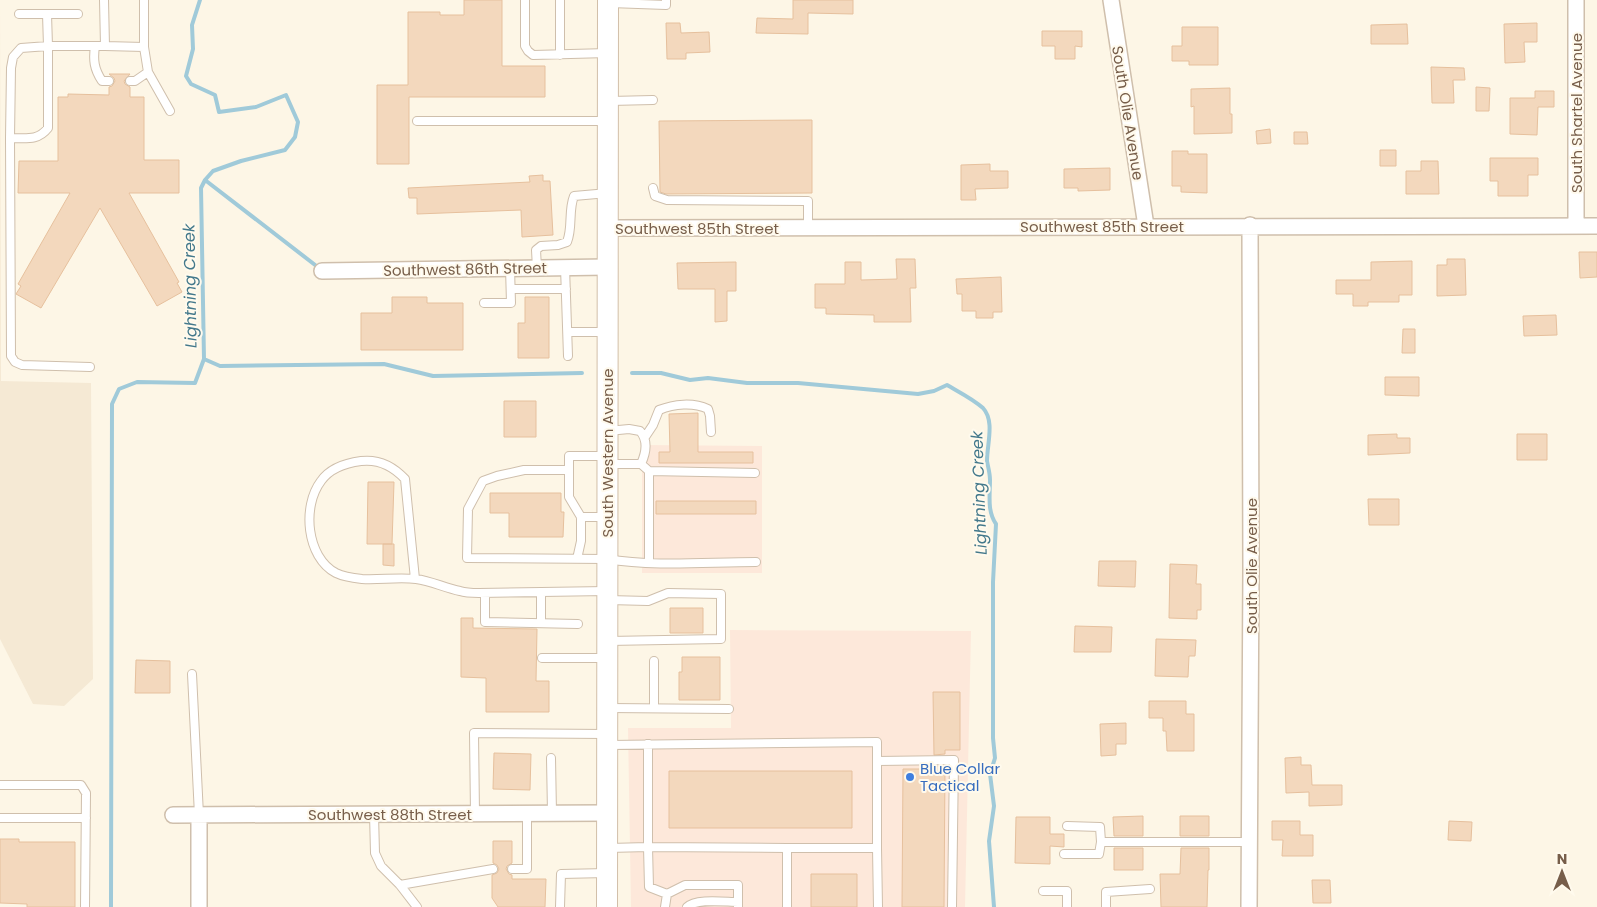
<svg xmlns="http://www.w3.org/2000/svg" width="1597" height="907" font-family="Poppins,sans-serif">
<rect width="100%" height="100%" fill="#fdf6e6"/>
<path fill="#f5e9d4" d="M0,0l1,381 90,2 2,296 -29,27 -31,-2 -33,-65z"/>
<path fill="#fde8da" d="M642,445l120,1v127h-120z
M730,630l241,1 -6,276h-334l-3,-179h103z"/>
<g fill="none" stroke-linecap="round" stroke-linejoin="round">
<path stroke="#a0cad9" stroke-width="4" d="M205,180l114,88
M204,359l16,7 164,-2 49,12 149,-3
M632,373h29l29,7 18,-2 39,5h51l120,11 16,-3 13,-6c12,7 26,14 36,23 12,13 4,36 4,53 1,6 3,12 3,19 0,15 -3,31 6,44l-3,58v156l2,20 -5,16 4,32 -5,35 5,66
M111,907l1,-503 7,-15 18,-7 58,1 9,-24 -3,-171 4,-8 8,-9 28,-10 44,-11 10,-13 3,-15 -12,-27 -30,12 -37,5 -4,-17 -24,-11 -5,-8 7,-27 -1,-24 8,-25"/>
</g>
<path fill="#f3d8bd" stroke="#e6c09d" d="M464,0h38v66h43v31h-136v67h-32v-79h31v-73h32v3h24z
M793,0h60v14l-45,-1v21l-52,-1 1,-15 36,1z
M666,23h14l1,10 28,-1 1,20 -24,1v6h-19z
M1537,23v19h-13l1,20 -20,1 -1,-39z
M1407,24l1,20h-37v-19z
M1182,27h36v38h-29v-4h-17v-15h10z
M1042,31h40v16l-7,-1v13h-20v-13h-13z
M1431,67l33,1 1,12h-12l1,23h-22z
M109,74h21l-6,7 1,3 5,3v10h14v63h35v33h-50l50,89 -2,1 5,9 -25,14 -57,-98 -59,100 -25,-14 5,-8 -3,-2 52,-91h-52l1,-32h39v-64h10v-3l41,1v-8l3,-1 3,-5 -1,-3z
M1476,87l14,1 -1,23h-13z
M1230,88v26h2v19l-38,1v-28l-3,1v-18z
M1535,91h19v16h-16l-1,28 -27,-1v-36h25z
M812,120v73l-146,1 -6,-2 -1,-71z
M1270,129l1,14 -14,1 -1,-13z
M1294,132h13l1,12h-14z
M1380,150h16v16h-16z
M1172,151h16v3h19v39l-26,-1v-6h-9z
M1490,158h48v17h-10v21h-30v-15h-8z
M1421,161h17l1,33h-33v-23h15z
M990,164v7h18v17l-33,1 1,11h-15v-35z
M1110,168v22l-32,1v-3h-14v-19z
M543,175v6h7l3,54 -31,2 -1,-27 -104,4v-16h-8l-1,-10 122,-6 -1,-6z
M1579,252h18v25l-17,1z
M896,259h19l1,29h-6l1,34h-37v-7l-48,-1v-6h-11v-24h30v-22h16v18l36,-1z
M1447,259h18l1,36 -29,1v-31h10z
M1412,261v34h-13v7h-31v4h-15v-12h-17v-14h35v-18z
M736,262v29h-9v30l-12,1v-33h-37l-1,-26z
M1001,277l1,35h-9v6h-17v-7h-14v-17h-5l-1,-15z
M392,297h35v6h36v47h-102v-37h31z
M525,297h24v61h-31v-35h7z
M1556,315l1,20 -33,1 -1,-20z
M1403,329h12v24h-13z
M1385,377h34v19l-34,-1z
M504,401h32v36h-32z
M698,413v39h55v11h-94v-11h11l-1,-38z
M1397,434v4h13v15l-42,2v-20z
M1517,434h30v26h-30z
M368,482h26l-2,62h2v22l-11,-1v-21h9h-25z
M490,493h71v19h3l-1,25h-54v-24h-19z
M1368,499h31v26h-30z
M656,501h100v13h-100z
M1099,561h37l-1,26 -37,-1z
M1170,564l27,1 -1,19h5v26h-4v9l-28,-1z
M670,608h33v25h-33z
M461,618h12v10l64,1 -1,52h13v31h-63v-34l-25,-1z
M1075,626l37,1 -1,25h-37z
M1156,639l40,1 -1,16h-6l-1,21 -33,-1z
M682,657h38v43h-41v-28h3z
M136,660l34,1v32h-35z
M933,692h27v58h-15v4l-11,1z
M1149,701h37v13h8v37h-27l-1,-20h-3v-13h-14z
M1126,723v21h-10v11l-15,1 -1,-32z
M494,753l37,1 -1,36 -37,-1z
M1301,757v8h10l1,20h30v20l-33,1v-14l-23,1 -1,-35z
M934,766h11l-1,141h-42l1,-138h31z
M669,771h183v57h-183z
M1143,816v20h-29l-1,-19z
M1180,816h29v20h-29z
M1016,817h34v17h14v13l-14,-1v18l-35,-1z
M1272,821h28v14h13v21h-31l1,-16h-11z
M1449,821l23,1 -1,19 -23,-1z
M0,839h19v3h56v65h-48v-3l-27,-1z
M493,841h19v22l-5,3 -1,3 3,5 3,1v4h34l-1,28h-47l-6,-9v-23l5,-2 2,-4 -2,-4 -4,-2z
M1114,848h29v22h-29z
M1181,848h28v22h-1l-1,37h-46l-1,-33h20z
M811,874h46v33h-46z
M1312,880h18l1,23h-18z"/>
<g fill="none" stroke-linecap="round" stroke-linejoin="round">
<defs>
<path id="service" d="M104,0l1,46 39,1v-47
M525,0v46l3,5 5,4 75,-2
M610,3l56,2v-5
M47,14h31
M95,46c-2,14 -1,23 7,35h7
M144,47l4,25 22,39
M560,55v-55
M130,81h5l13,-9
M610,101l43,-1
M417,121h191
M10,138l1,-70 2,-11 8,-9 27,-2 -1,-32h-28
M653,188l2,8 12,4 141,1v26
M565,267l3,89
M537,268l-1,-18 5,-4 17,-1 9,-3c6,-15 1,-31 7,-46l34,-3
M511,289h55
M484,303h27l-1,-35
M568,332h39
M90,367l-68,-2 -7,-3 -4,-6 -1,-218c16,0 28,3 38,-10v-82h57
M608,431l21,-2 11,2c8,9 6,22 1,33
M645,437l8,-12 6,-15c15,-6 34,-8 49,-1l2,7 1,16
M609,464h32l8,7 106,2
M569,470h-45l-27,6 -14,5 -15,28 -1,49 140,1c48,8 100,3 149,3
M649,471v92
M581,517h26
M577,559l4,-18v-24l-12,-20v-41h38
M415,579l-10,-100c-12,-13 -27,-20 -44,-18 -15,2 -31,7 -40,20 -19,25 -15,76 15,92 8,4 17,5 26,6 18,1 36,-2 54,0 15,2 29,9 44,12 6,2 13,2 19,2l128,-2
M541,592v31
M485,593v29l93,2
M608,641l113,-2v-45l-53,-1 -20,8 -40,-1
M542,658h64
M654,661v47
M192,674l7,141
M608,708l121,1
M648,744v103l139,1
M608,745l269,-3v106
M551,758l1,55
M877,761l77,-1 -2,147
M0,785h81l5,8 -1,114
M374,814l1,39 6,13 19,19 17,22
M475,814l-1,-81 132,1
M0,818h86
M1067,826l33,1 1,15h149
M609,848l39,-1 1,40 18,7
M1064,854h35l2,-12
M512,869h15v-56
M400,885l93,-16
M1043,891h24v16
M560,907l1,-33 46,-1
M665,907l2,-13 18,-9h53v22
M687,907c9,-9 38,-5 51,-5
M787,907v-59h90l1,59
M1106,907v-15l44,-3"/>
<path id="minor" d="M1111,0l35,226
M1576,226v-226
M608,228l989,-2
M322,271l285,-4
M173,815l433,-2
M199,815v92
M1249,907l2,-337 -1,-345"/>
<path id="secondary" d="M607,907l1,-907"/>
</defs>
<use href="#service" stroke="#cfbfac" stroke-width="10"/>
<use href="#minor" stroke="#cfbfac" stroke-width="18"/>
<use href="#secondary" stroke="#d2bfa9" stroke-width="22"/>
<use href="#service" stroke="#fff" stroke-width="8"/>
<use href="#minor" stroke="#fff" stroke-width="15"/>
<use href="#secondary" stroke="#fff" stroke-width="20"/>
</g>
<circle fill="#3f7fe0" stroke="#fffaed" stroke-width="2" cx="910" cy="777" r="5"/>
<g text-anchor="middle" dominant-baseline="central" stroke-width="4" stroke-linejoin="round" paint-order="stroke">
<g font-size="15" fill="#775e4a" stroke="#fffaed">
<text transform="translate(1128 113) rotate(81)">South Olie Avenue</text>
<text transform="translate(1576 113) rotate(-90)">South Shartel Avenue</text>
<text x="1102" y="226">Southwest 85th Street</text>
<text x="697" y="228">Southwest 85th Street</text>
<text transform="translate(465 269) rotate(-1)">Southwest 86th Street</text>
<text transform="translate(607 453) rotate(-90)">South Western Avenue</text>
<text transform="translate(1251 566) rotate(-90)">South Olie Avenue</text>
<text x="390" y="814">Southwest 88th Street</text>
</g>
<g font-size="15" fill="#366cbe" stroke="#fffaed" text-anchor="start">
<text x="920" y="768">Blue Collar<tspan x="920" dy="17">Tactical</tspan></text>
</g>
<g font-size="16" font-style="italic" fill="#43788b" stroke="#fffaed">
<text transform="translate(190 286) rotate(-91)">Lightning Creek</text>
<text transform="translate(979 493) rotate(-92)">Lightning Creek</text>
</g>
</g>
<g transform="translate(1562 872)" stroke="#fffaed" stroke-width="4" paint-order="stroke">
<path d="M0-4L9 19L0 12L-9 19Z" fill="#775e4a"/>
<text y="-8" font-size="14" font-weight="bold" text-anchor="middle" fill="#775e4a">N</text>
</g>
</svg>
